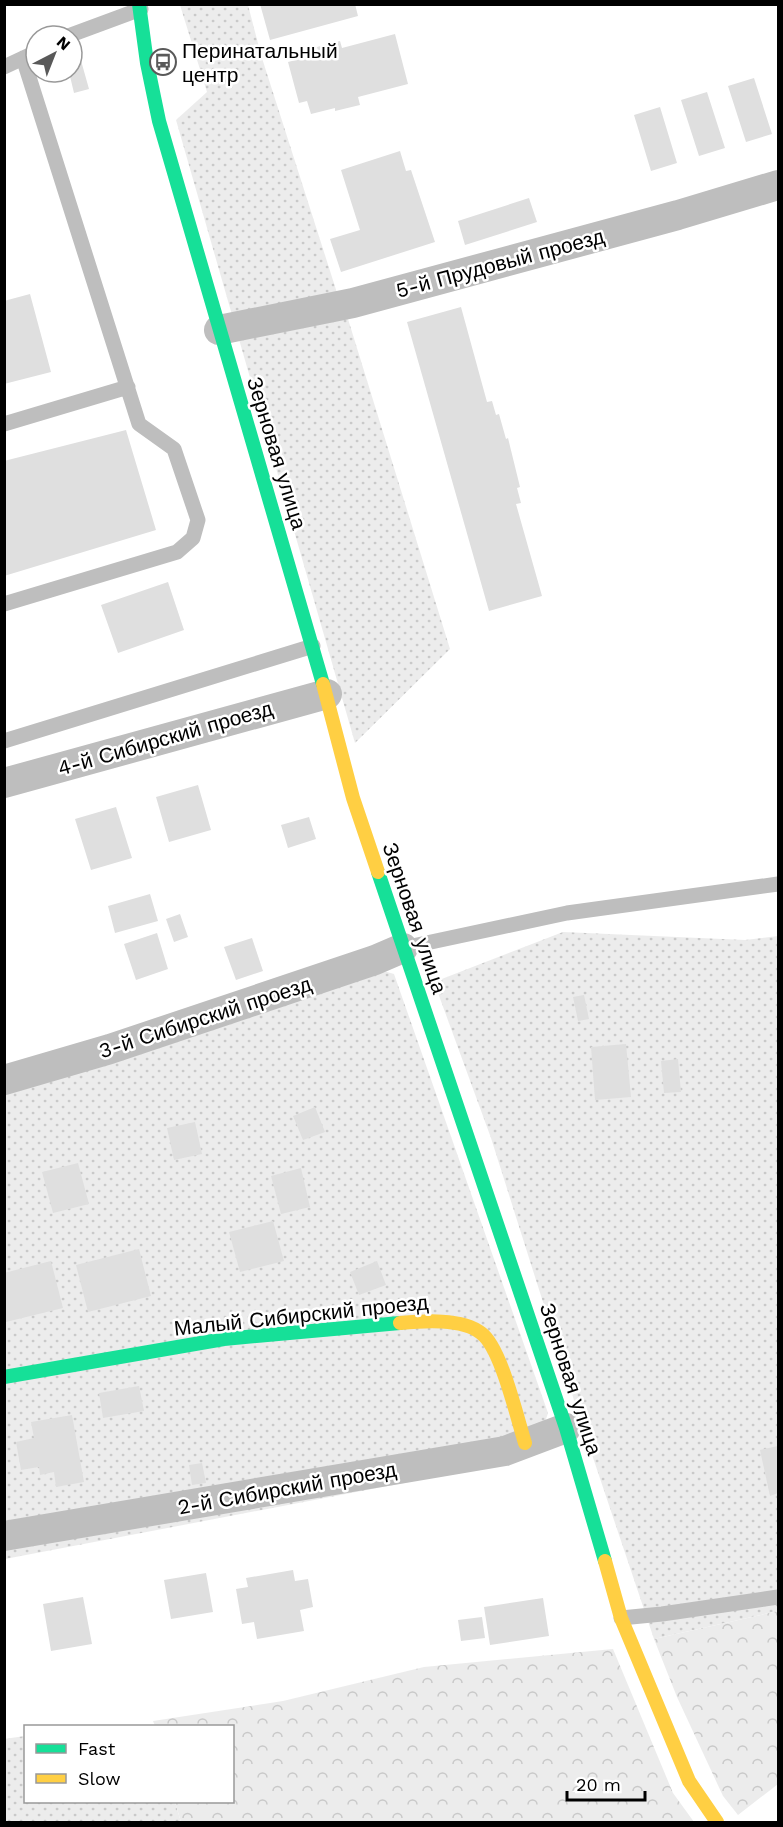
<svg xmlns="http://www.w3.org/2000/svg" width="783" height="1827" font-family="'Work Sans',sans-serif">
<defs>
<pattern id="grass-dots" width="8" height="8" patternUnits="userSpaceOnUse" patternTransform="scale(1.5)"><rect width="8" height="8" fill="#ececec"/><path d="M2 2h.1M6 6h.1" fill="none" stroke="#c9c9c9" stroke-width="1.8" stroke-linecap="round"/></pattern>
<pattern id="forest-crowns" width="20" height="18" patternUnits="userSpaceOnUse" patternTransform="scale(1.5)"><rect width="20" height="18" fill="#ececec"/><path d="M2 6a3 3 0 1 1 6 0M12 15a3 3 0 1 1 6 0" fill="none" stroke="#c9c9c9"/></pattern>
</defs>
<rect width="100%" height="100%" fill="#fff"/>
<path fill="url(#grass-dots)" d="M180,5h68l13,50 78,244 9,20 102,330 -95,94 -179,-623 31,-28z
M563,932l182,8 33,-4v675l-124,28 -74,-220 -89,-281 -57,-156z
M380,970l14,4 154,439 -13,40 -27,10 -503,96v-492z
M25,1736l1,66h149l6,20h-176l-1,-83z"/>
<path fill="url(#forest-crowns)" d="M778,1611v173l-40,31 -15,-19 -46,-99 -23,-58z
M613,1649l60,144 21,29h-513l-6,-20h57v-76h-77l-2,-5 130,-20 141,-34z"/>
<path fill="#dfdfdf" d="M260,4h95l3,12 -88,24z
M395,34l13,50 -50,13 2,8 -25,6v-3l-24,6 -4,-13 -8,2 -11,-41 31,-8 -2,-7 23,-6 2,7z
M80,57l9,32 -15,4 -5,-21h3v-13z
M754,78l18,56 -26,8 -18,-56z
M707,92l18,56 -26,8 -18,-56z
M660,107l17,56 -26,8 -17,-56z
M400,151l6,20 5,-1 24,72 -94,30 -11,-33 30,-9 -19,-60z
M529,198l8,24 -72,23 -7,-24z
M30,294l21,78 -47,12v-83z
M461,307l26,95 5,-1 4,14 3,-1 7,25 2,-1 12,49 -3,1 4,15 -5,1 26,92 -53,15 -82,-289z
M126,430l30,100 -152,46v-115z
M168,582l16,48 -66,23 -17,-48z
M198,785l13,45 -42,12 -13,-45z
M116,807l16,51 -41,12 -16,-51z
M309,817l7,22 -28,9 -7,-23z
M150,894l8,27 -43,12 -7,-27z
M180,914l8,23 -14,5 -8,-23z
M157,933l11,36 -32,11 -12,-36z
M252,938l11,33 -27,9 -12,-33z
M584,995l5,24 -11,2 -5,-24z
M626,1044l5,53 -36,3 -4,-53z
M678,1059l3,33 -17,1 -3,-32z
M315,1107l10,25 -22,8 -10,-24z
M195,1122l7,32 -28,6 -7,-32z
M78,1163l11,41 -36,9 -11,-41z
M301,1168l9,39 -29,7 -10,-38z
M273,1221l11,40 -44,11 -11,-40z
M139,1249l12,47 -63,16 -12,-47z
M51,1261l12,47 -57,14 -2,-49z
M377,1261l9,24 -27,10 -9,-23z
M139,1386l5,25 -41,7 -4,-25z
M72,1415l12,67 -28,5 -2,-15 -14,3 -1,-8 -18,3 -5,-28 18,-4 -3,-16z
M778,1446v47l-8,3 -10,-46z
M202,1463l4,20 -14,2 -3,-20z
M293,1570l2,11 13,-2 5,28 -13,3 4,21 -47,8 -3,-17 -12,2 -6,-35 12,-2 -2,-9z
M206,1573l7,39 -42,7 -7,-39z
M83,1597l9,47 -41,7 -8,-47z
M543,1598l6,38 -59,9 -6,-38z
M482,1617l3,21 -24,3 -3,-21z"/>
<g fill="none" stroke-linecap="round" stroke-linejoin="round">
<path stroke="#bebebe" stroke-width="15" d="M68,36l73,-27
M4,67l32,-15
M4,424l124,-37
M4,604l173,-52 16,-14 5,-18 -24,-71 -35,-25 -116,-366
M4,741l309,-95
M403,948l164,-35 211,-29
M621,1618l41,-4 116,-17"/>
<path stroke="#bebebe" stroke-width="30" d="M219,330l134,-27 325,-88 100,-30
M4,783l323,-89
M4,1080l106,-31 265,-89 28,-12
M4,1536l501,-85 61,-23"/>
<path stroke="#16e098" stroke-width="14" d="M139,4l8,59 12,58 164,563
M378,872l188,556 39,133
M4,1377l220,-38 176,-16"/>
<path stroke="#ffcf43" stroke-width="14" d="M323,684l30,114 25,74
M400,1323c23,-2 62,-5 81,10 20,14 36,85 44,110
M605,1561l16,57 68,163 28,41"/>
</g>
<defs>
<symbol id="bus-ring" viewBox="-11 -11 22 22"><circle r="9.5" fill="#fff" stroke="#595959" stroke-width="1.5"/><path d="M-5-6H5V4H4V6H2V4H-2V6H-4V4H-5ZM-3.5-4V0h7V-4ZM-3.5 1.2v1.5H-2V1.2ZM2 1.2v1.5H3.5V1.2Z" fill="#595959"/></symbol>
</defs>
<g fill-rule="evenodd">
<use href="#bus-ring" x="148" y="47" width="30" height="30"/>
</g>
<g text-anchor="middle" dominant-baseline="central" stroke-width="5" stroke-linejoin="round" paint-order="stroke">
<g font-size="21" fill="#000" stroke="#fff" text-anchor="start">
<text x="182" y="50">Перинатальный<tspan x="182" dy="24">центр</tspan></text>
</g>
<g font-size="21" fill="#000" stroke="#fff">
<text transform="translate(500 263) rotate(-15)">5-й Прудовый проезд</text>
<text transform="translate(277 453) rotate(73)">Зерновая улица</text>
<text transform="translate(165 738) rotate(-16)">4-й Сибирский проезд</text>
<text transform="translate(415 918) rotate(71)">Зерновая улица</text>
<text transform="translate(205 1017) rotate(-18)">3-й Сибирский проезд</text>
<text transform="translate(301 1315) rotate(-6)">Малый Сибирский проезд</text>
<text transform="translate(571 1379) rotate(72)">Зерновая улица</text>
<text transform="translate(287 1488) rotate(-10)">2-й Сибирский проезд</text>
</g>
</g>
<rect width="783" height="1827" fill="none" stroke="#000000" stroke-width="12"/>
<rect x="24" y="1725" width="210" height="78" fill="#ffffff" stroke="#999999" stroke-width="1.5"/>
<rect x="36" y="1744" width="30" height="9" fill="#16e098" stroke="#999999" stroke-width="1.5"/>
<text x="78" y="1755" font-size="18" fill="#000000">Fast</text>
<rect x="36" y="1774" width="30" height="9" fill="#ffcf43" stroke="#999999" stroke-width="1.5"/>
<text x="78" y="1785" font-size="18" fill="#000000">Slow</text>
<g transform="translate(54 54) rotate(42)"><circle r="28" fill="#ffffff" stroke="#999999" stroke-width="1.5"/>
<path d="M0-4.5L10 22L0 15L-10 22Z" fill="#595959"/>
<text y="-9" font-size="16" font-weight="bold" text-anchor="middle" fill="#000000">N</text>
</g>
<path d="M567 1791v9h78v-9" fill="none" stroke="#000000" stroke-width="3"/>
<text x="576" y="1791" font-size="18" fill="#000000" stroke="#ffffff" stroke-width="4.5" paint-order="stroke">20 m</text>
</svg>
